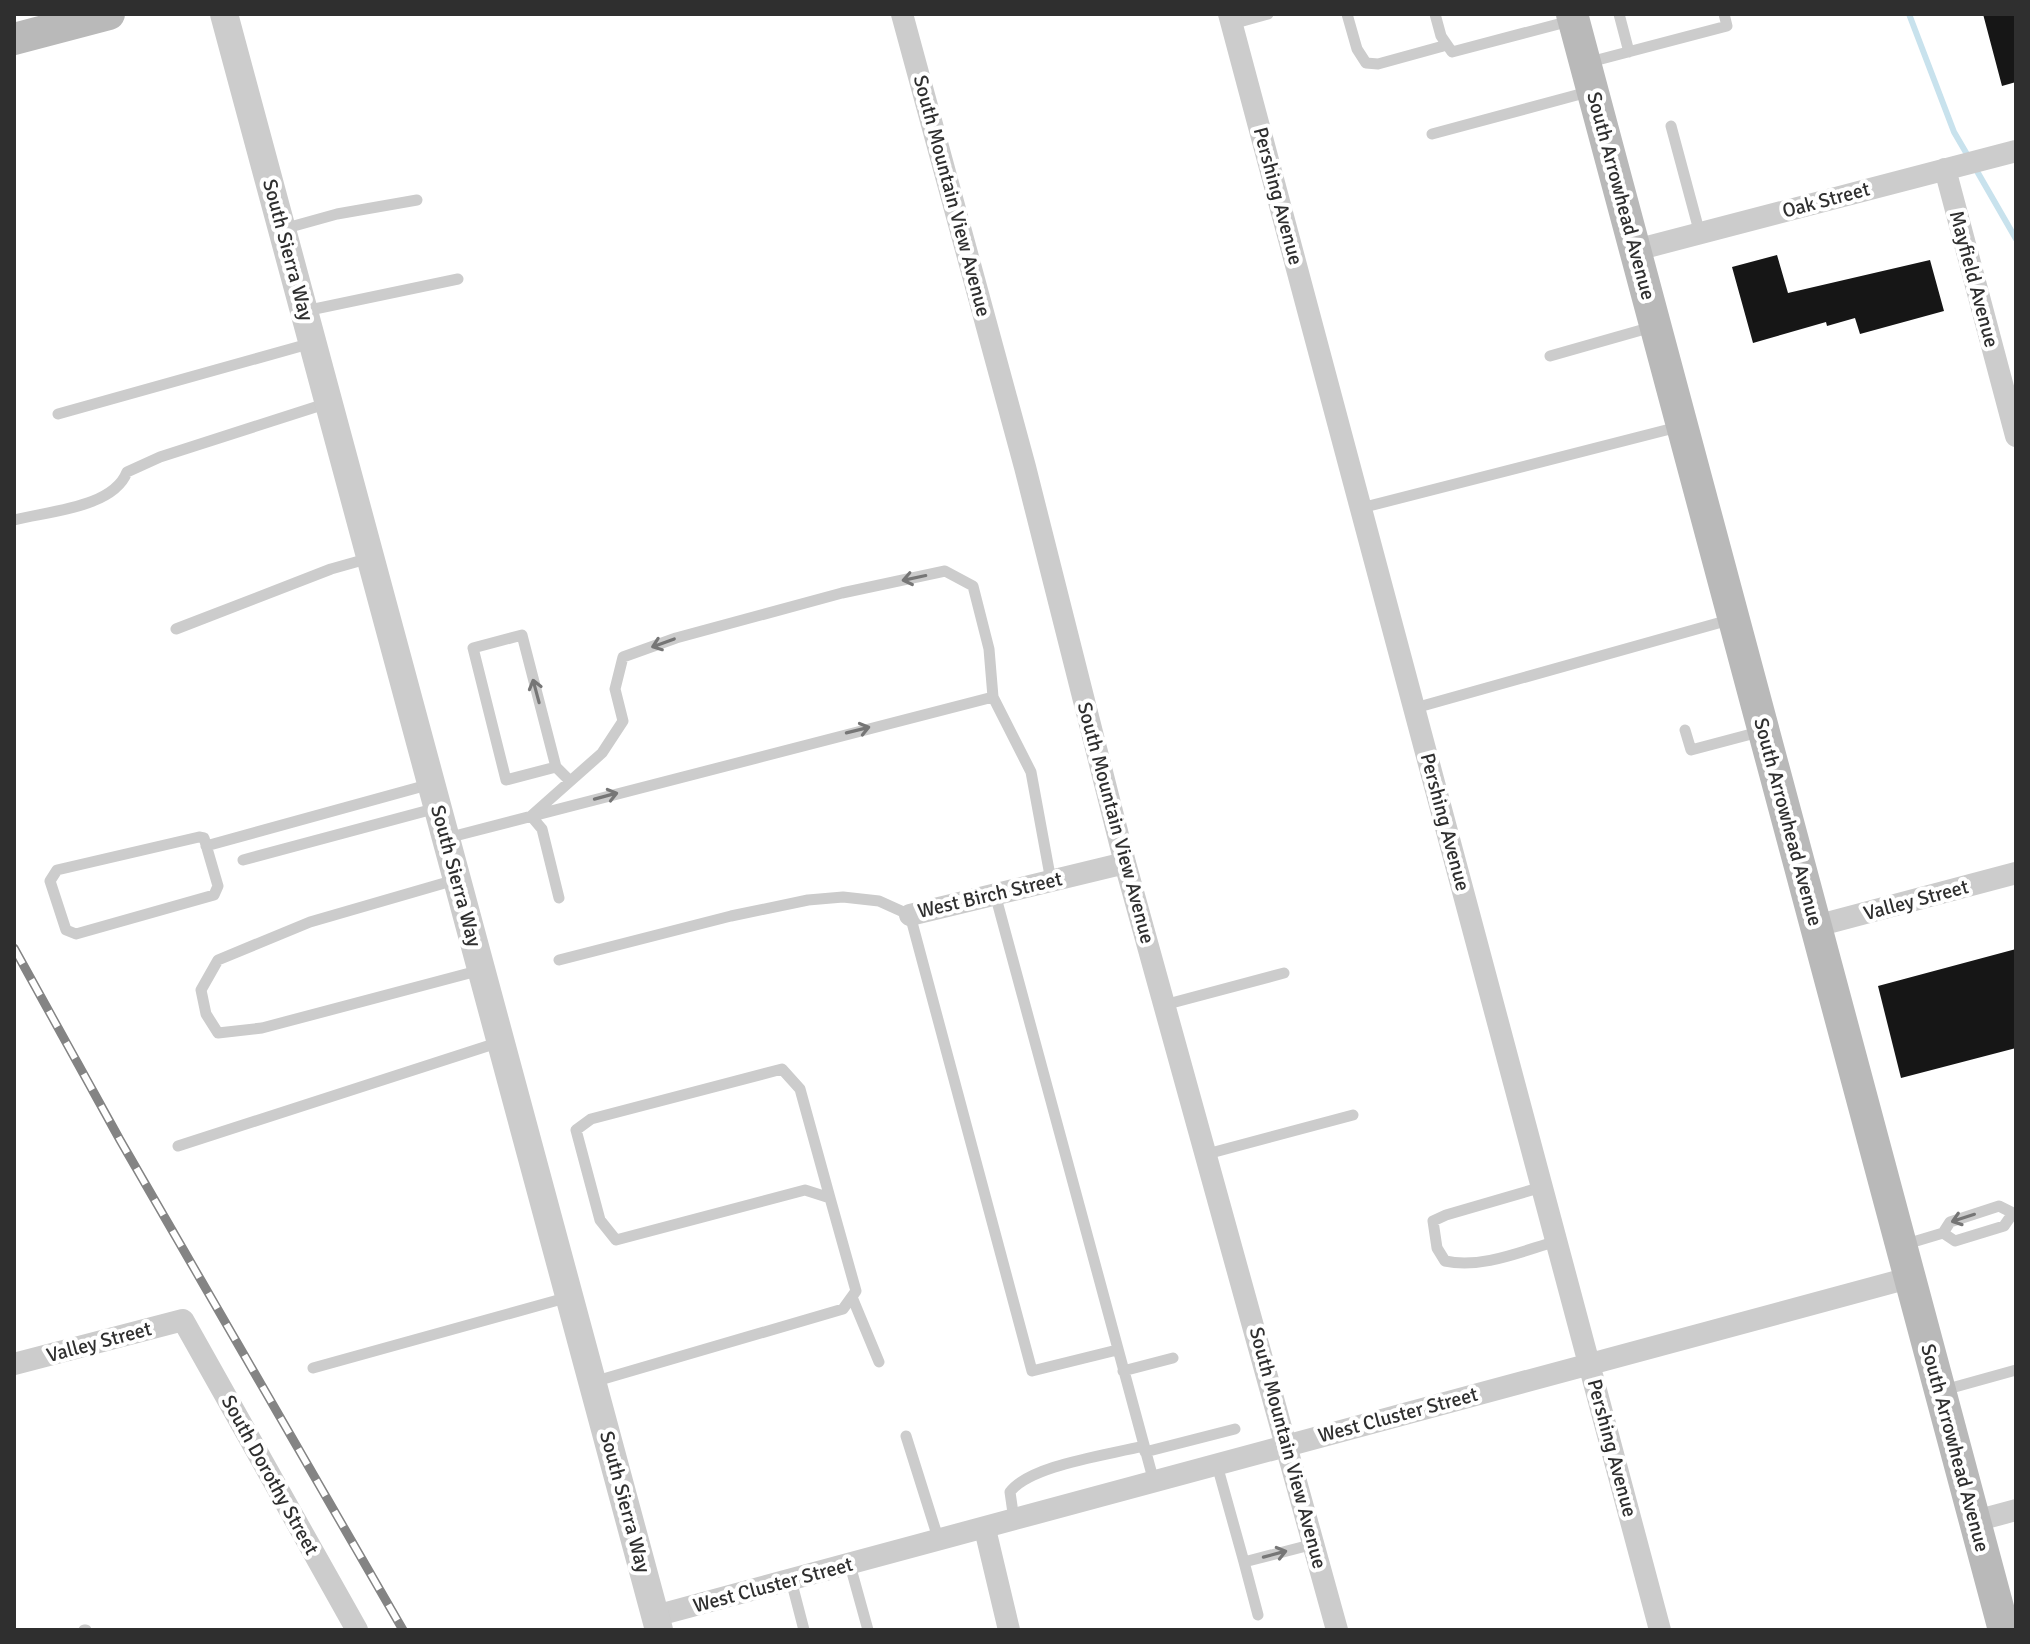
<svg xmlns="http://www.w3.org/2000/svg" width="2030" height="1644" font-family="Signika,sans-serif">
<rect width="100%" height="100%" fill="#fff"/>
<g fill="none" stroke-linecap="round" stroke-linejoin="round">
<path stroke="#c8e2ed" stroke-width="6" d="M1909,14l45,118 14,24
M1974,166l42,73"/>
</g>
<path fill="#161616" d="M1983,14h33v68l-14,4z
M1777,255l11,38 142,-33 14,51 -84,23 -5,-16 -28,8 -1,-4 -73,21 -21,-76z
M2016,949v99l-115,30 -23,-92z"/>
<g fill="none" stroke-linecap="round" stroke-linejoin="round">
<path stroke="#ccc" stroke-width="11" d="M1347,14l10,35 9,14 12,1 69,-19
M1435,14l6,22 11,16 118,-31
M1619,14l10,38
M1232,24l36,-10
M1586,63l141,-37 -3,-12
M1671,126l29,108
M1432,134l156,-42
M283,229l54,-15 80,-14
M305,311l153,-32
M1550,356l102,-29
M58,414l254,-71
M1361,508l317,-81
M14,520c34,-9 99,-12 113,-48l33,-15 168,-54
M176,629l155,-60 39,-11
M993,697l38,75 20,109
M1415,708l314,-88
M1685,730l6,20 68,-18
M556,767l-50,13 -33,-132 49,-13 34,132 13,13
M531,816l11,13 17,69
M199,837l5,1 14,48 -4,9 -138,39 -10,-4 -16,-49 7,-11z
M447,838l546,-141 -4,-48 -16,-63 -28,-15 -103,22 -166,45 -53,19 -8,32 8,32 -21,32 -71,63
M206,846l225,-62
M243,860l194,-52
M455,880l-145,42 -92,38 -17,30 5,24 12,19 44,-5 219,-58
M995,894l159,588
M559,960l172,-44 77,-16 35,-3 36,4 31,14 122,456 85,-21
M1164,1005l120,-32
M178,1146l322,-104
M1207,1154l146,-39
M1542,1187l-96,28 -13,6 4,27 8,13c37,8 77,-10 112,-20
M1903,1245l40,-12 7,-11 49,-16 14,7 -9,13 -49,15 -12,-8
M852,1297l27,65
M313,1368l256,-71
M1123,1371l50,-13
M593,1382l250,-73 13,-18 -26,-93 -25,-8 -189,50 -16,-20 -24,-90 15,-11 191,-50 18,20 30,109
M1944,1390l72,-20
M906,1436l33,105
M1145,1452l90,-23
M1217,1465l27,97 70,-18
M1014,1520l-4,-28c20,-27 99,-37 133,-46
M1244,1562l14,53
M850,1565l18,65
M791,1580l13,50
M84,1630h2"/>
<path stroke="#ccc" stroke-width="22" d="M902,14l123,453 100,396 212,767
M1229,14l431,1616
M1945,169l71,267
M1636,250l380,-99
M910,915l215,-52
M1816,926l200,-53
M14,1364l169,-44 174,310
M1975,1521l41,-11
M985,1529l24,101
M655,1616l1254,-338"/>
<path stroke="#ccc" stroke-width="28" d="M224,14l435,1616"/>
<path stroke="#b9b9b9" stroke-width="32" d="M1572,14l432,1616
M14,39l95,-25"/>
<defs>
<path id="rail" d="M14,948l106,192 283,490"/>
</defs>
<use href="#rail" stroke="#848484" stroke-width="9"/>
<use href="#rail" stroke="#fff" stroke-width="6" stroke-dasharray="18" stroke-linecap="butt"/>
</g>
<defs><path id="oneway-shaft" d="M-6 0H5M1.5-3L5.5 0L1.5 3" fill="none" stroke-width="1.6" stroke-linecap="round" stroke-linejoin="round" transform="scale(2)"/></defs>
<g stroke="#767676">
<use href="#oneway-shaft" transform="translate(914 578) rotate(168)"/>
<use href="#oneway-shaft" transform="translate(663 643) rotate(160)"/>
<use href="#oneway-shaft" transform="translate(536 691) rotate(-105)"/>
<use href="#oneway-shaft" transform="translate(858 730) rotate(-14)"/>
<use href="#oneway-shaft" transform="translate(606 796) rotate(-15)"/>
<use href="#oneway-shaft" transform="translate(1963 1218) rotate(162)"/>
<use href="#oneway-shaft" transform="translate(1275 1554) rotate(-15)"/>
</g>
<g text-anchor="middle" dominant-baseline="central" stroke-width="8" stroke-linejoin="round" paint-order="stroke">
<g font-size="20" fill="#2f2f2f" stroke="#fff">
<text transform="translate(952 196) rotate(75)">South Mountain View Avenue</text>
<text transform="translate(1278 196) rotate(75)">Pershing Avenue</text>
<text transform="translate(1621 196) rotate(75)">South Arrowhead Avenue</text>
<text transform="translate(1826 200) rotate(-15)">Oak Street</text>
<text transform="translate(288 250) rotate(75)">South Sierra Way</text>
<text transform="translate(1974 279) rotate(75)">Mayfield Avenue</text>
<text transform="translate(1445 822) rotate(75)">Pershing Avenue</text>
<text transform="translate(1788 822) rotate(75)">South Arrowhead Avenue</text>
<text transform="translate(1116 823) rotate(75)">South Mountain View Avenue</text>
<text transform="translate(456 876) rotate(75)">South Sierra Way</text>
<text transform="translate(990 895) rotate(-13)">West Birch Street</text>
<text transform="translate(1916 900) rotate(-15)">Valley Street</text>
<text transform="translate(99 1342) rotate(-15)">Valley Street</text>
<text transform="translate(1398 1415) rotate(-15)">West Cluster Street</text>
<text transform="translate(1288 1448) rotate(75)">South Mountain View Avenue</text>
<text transform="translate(1612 1448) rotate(75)">Pershing Avenue</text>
<text transform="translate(1955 1448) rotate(75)">South Arrowhead Avenue</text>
<text transform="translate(270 1475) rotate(61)">South Dorothy Street</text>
<text transform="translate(625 1502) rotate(75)">South Sierra Way</text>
<text transform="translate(773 1585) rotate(-15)">West Cluster Street</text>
</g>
</g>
<rect width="2030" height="1644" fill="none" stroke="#2f2f2f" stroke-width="32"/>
</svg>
